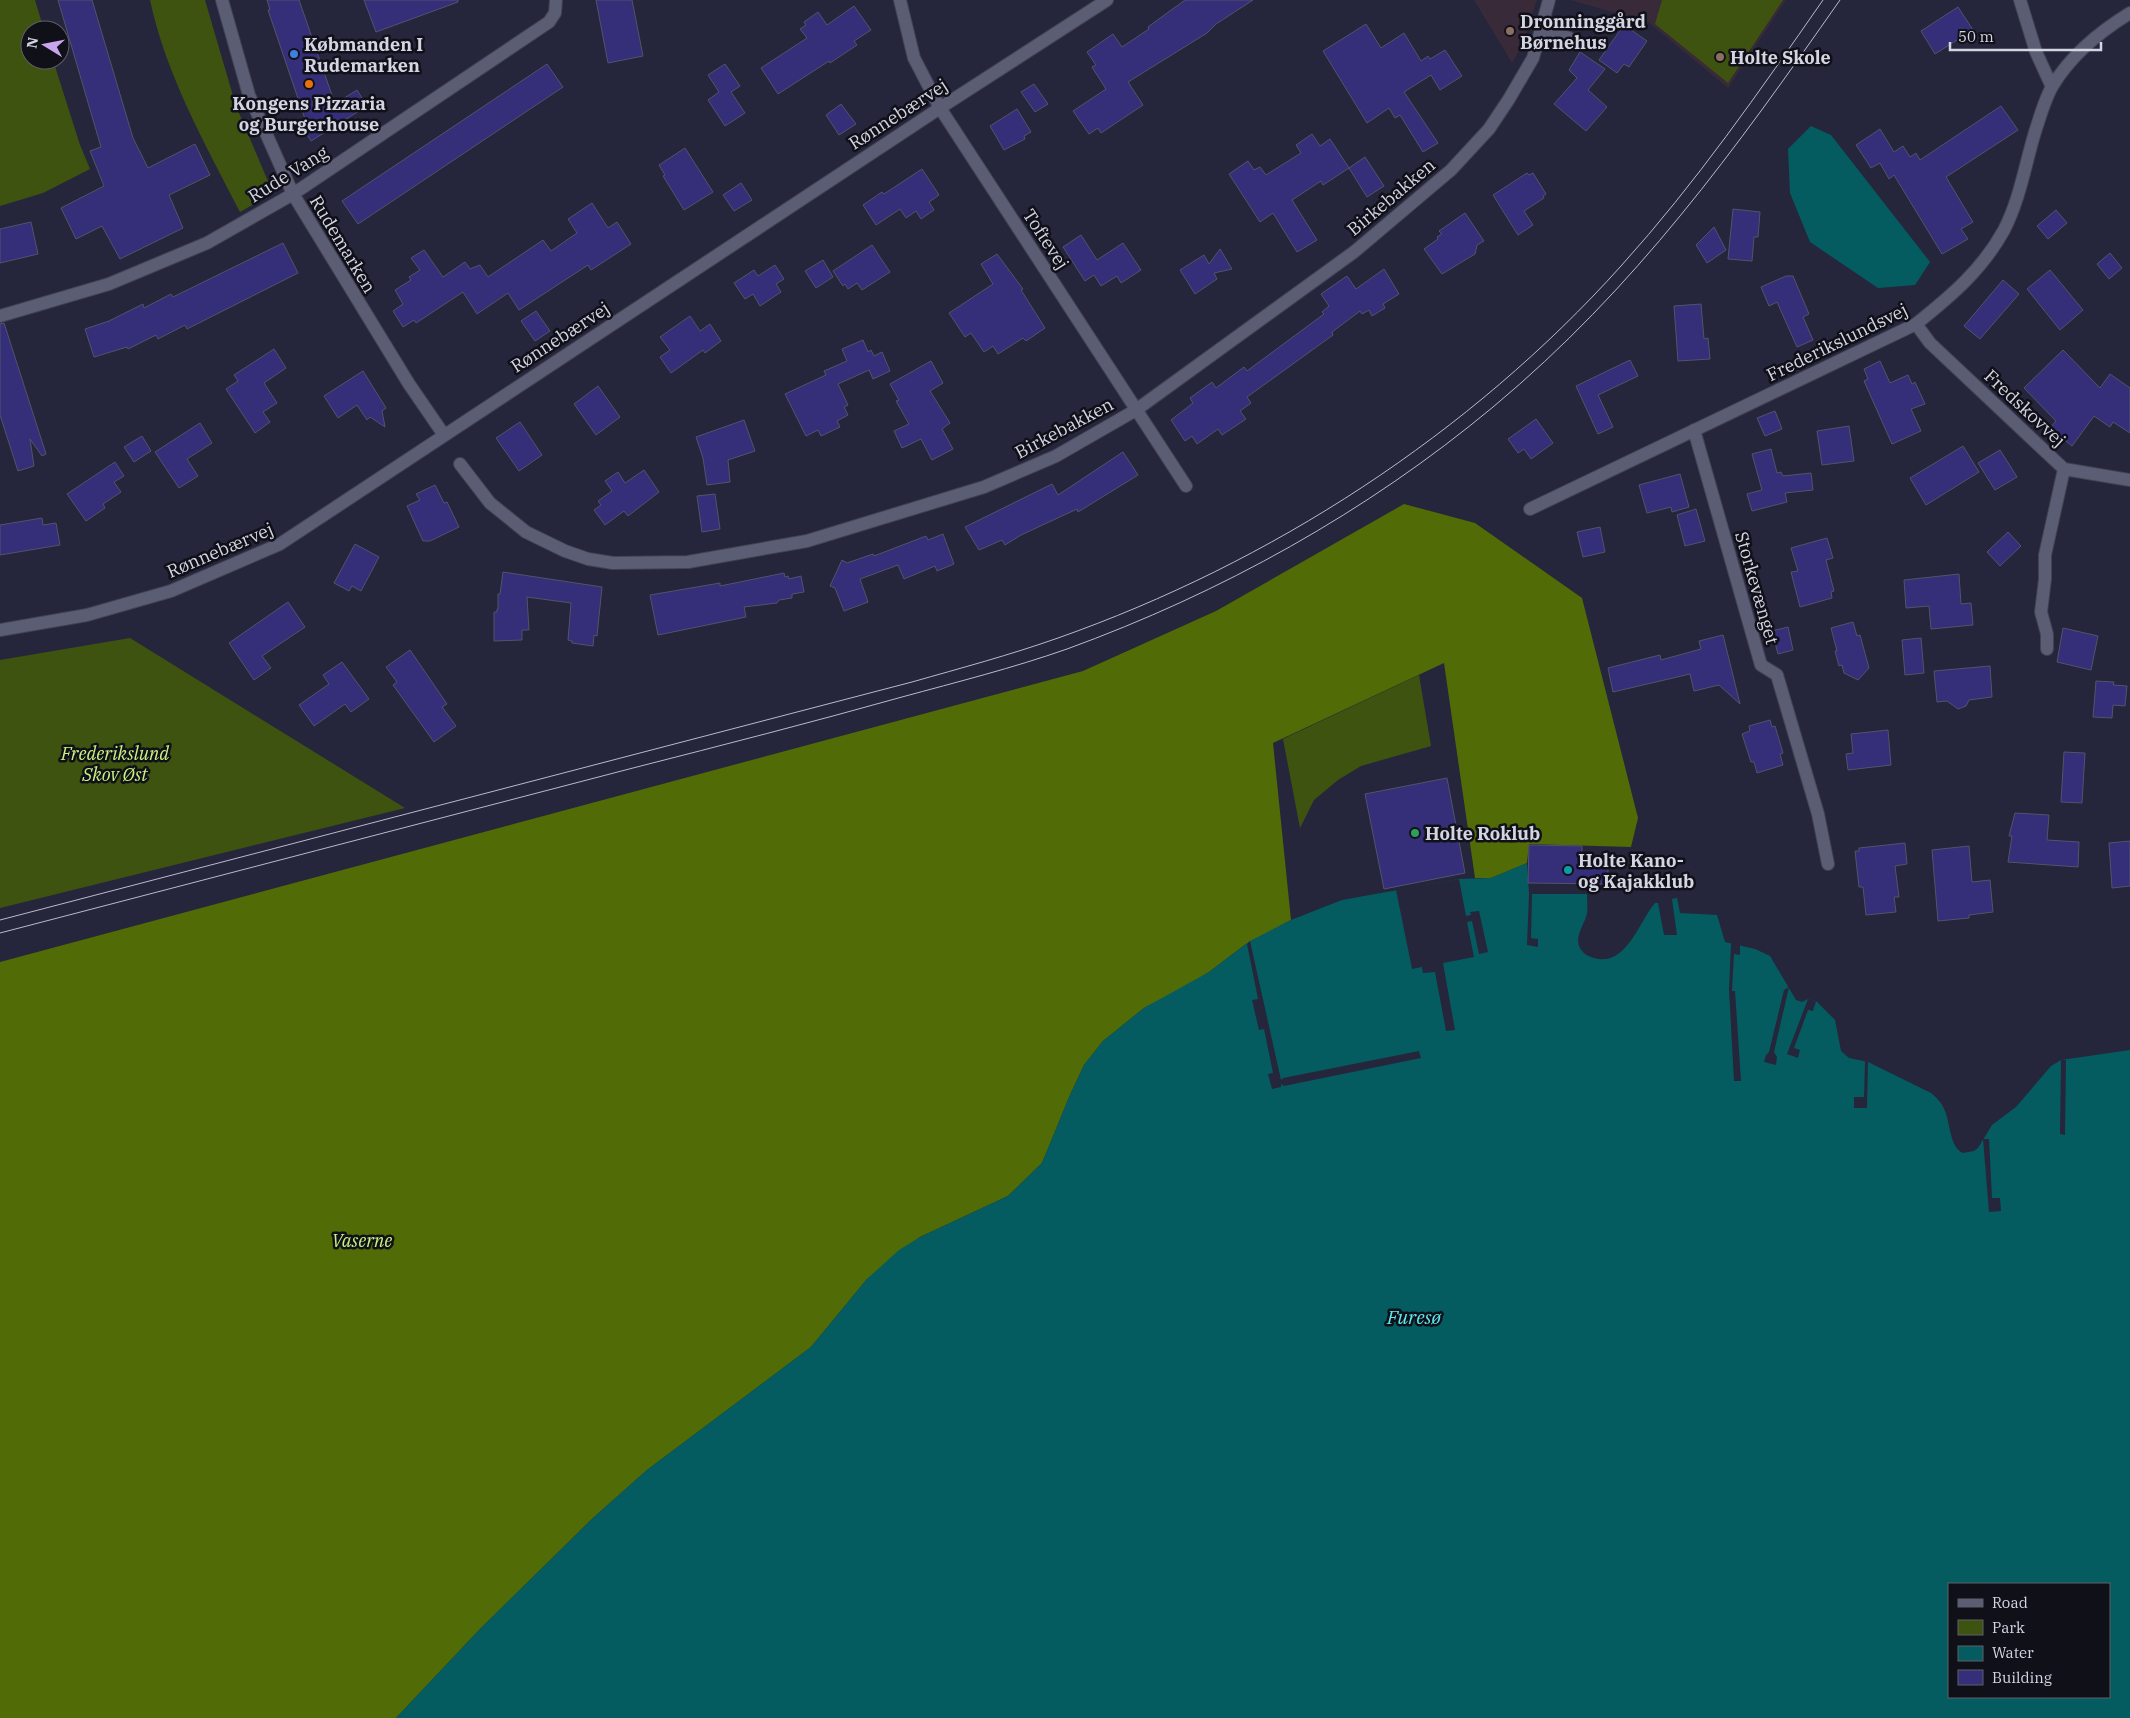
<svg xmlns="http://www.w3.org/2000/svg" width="2130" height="1718" font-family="'IBM Plex Serif',serif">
<rect width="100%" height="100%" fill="#25263b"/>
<path fill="#382a38" d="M1474,0h63l-14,44 -11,19z
M1570,0h216l-58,88 -80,-66z"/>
<path fill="#3f5310" d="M0,0h35l9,30h-14v30h23l27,85 10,24 -47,24 -43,13z
M150,0h55l31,106 37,87 -33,19c-35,-68 -74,-137 -90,-212z
M1662,0h121l-55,83 -73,-59z
M130,638l275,170 -405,100v-248z
M1419,675l12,71 -70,20 -23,14 -24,20 -14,28 -17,-89z"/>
<path fill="#516b06" d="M1404,504l71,19 107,75 56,220 -7,29 -102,-3 -2,19 -36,15h-16l-31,-215 -171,80 18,177 -45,24 -37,28 -24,15 -41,21 -41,33 -19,24 -14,30 -28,68 -34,33 -88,41 -53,42 -56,68 -164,123 -54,48 -113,111 -84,89h-396v-756l1083,-291 133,-60z"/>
<path fill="#045c60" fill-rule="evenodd" d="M1811,126l20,9 99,127 -15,23 -37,3 -68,-46 -20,-49 -2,-44z
M1527,863l2,31h58c0,7 1,13 0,19 -2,11 -12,22 -8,33 3,7 8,10 15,12 32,10 46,-38 61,-55h3l6,32h13l-5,-36 5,-1 3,15 37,2 8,27 30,7 15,7 26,44 6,2 6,-3 8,2 19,19 6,31 8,7 19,4 63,31c6,5 11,10 14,18 5,12 5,37 18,42l11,-2 4,-3 14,-23 24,-18 35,-41 10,-6 69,-10v668h-1734l84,-89 113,-111 54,-48 164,-123 56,-68 32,-29 21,-13 88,-41 34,-33 28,-68 14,-30 19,-24 41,-33 65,-36 41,-31 41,-21 51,-20 117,-21 32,-1zM1949,1584h160v113h-160z"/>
<path fill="#25263b" d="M1459,879l7,37 5,-1 -1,-3 9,-1 9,41 -9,2 -7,-33 -5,1 7,35 -31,6 12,67 -9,1 -11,-59 -12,1 -1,-6 -10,2 -16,-79z
M1529,894h3l-1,44 7,1v8l-11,-2z
M1250,941l31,139 2,-2 136,-27 2,7 -137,28 -3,-2v3l-9,2 -4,-15 5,-1 -9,-44 -5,1 -7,-30 6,-1 -11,-55z
M1731,943l9,2v10l-6,-1 -2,37h3l6,90h-7l-5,-91z
M1789,987l-15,65 3,5 -1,8 -12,-3 2,-7 3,-3 15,-62z
M1808,999l8,2 -3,10 -5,-1 -14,38 6,2 -2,8 -11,-4z
M2061,1060h5l-1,75 -5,-1z
M1865,1061l3,1 -1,46h-13v-11h10z
M1983,1139h6l3,59h8l1,13 -12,1z"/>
<path fill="#352e78" stroke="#52536b" d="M58,0h34l41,138 15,30 47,-24 15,31 -41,20 14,33 -63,31 -18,-33 -26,13 -15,-31 43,-22 -14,-35 11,-4z
M267,0h32l36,104 22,-14 10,16 -56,35 -10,-16 5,-3 -38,-112h2z
M364,0h94v2l-82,30z
M596,0h36l11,56 -35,7z
M1185,0h68l-37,24 -9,9 -79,49 15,23 -42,28 -3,-5 -9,6 -16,-23 33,-22 -14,-22 4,-2 -9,-13 26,-18 9,13 27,-18 -1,-2z
M854,6l17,24 -17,11 3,4 -27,18 -1,-2 -51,33 -17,-26 46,-30 -7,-9 6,-4 -2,-3 14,-10 9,13z
M1958,7l15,23 -38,24 -14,-23z
M1366,24l15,24 23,-15 17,28 7,-5 2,3 15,-9 17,26 -22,14 -9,-15 -27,17 34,51 -15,9 -23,-37 -5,3 -6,-10 -22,15 -44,-72z
M1624,25l23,16 -18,26 -5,-3 -7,9 -18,-13z
M1580,52l25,17 -17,21 19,17 -21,24 -32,-27 23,-26 -8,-8z
M547,64l16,23 -205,137 -16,-23z
M725,64l15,22 -9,6 14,21 -20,13 -17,-26 11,-8 -11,-17z
M1034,84l14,20 -13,8 -14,-20z
M841,104l15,20 -17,11 -13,-20z
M2001,106l17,24 -72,47 27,45 -12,7 7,10 -26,15 -48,-79 -5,4 -9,-16 -9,5 -15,-23 24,-16 14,23 9,-6 7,11 6,-4 4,7z
M1017,109l14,23 -7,4 1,3 -21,11 -14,-24z
M1312,134l8,12 10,-7 19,29 16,-11 19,29 -17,11 -18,-29 -26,17 -2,-4 -29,19 25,40 -20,12 -24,-39 -13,9 -31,-48 19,-13 6,9 6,-3 6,8 35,-22 -5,-8z
M685,148l28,44 -29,18 -21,-34 2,-1 -6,-10z
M922,169l17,26 -10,7 5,8 -13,9 -5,-8 -10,7 -6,-9 -24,16 -13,-20 19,-13 2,2z
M1527,173l2,2 4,-2 13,21 -3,2 1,2 -20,13 9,14 -15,10 -25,-40z
M741,183l11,17 -18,11 -11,-16z
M592,203l16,25 9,-6 14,22 -40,26 -3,-5 -69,45 -11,-17 -31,21 -14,-22 -47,31 -2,-3 -11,7 -10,-16 10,-7 -8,-14 16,-10 -2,-3 11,-7 -9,-12 13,-8 19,27 22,-15 5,7 10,-4 8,12 55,-37 8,11 26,-18 -9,-14z
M1733,209l27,3 -2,25h-4l-2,24 -24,-2z
M2056,210l11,13 -19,16 -11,-13z
M1465,213l19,28 -7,4 -2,9 -33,20 -18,-25 14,-10 -1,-2 5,-3 -3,-3z
M31,222l7,32 -38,9v-34z
M1714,227l12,23 -19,13 -11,-18z
M1081,235l16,25 26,-17 18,27 -20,13 -4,-7 -16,10 -7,-11 -9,6 -22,-34z
M283,243l15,30 -111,56 -2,-4 -27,14 -2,-4 -28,14 -1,-2 -33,10 -9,-28 24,-8 34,-17 1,4 27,-14 2,3z
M872,245l18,27 -28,18 -5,-7 -9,6 -3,-5 -2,2 -10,-15z
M1220,249l12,20 -18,4 3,6 -22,15 -15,-24 24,-15 5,9z
M2110,253l12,15 -13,11 -12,-15z
M997,254l26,35 -2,1 24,38 -19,13 -3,-3 -25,16 -5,-8 -9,6 -13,-19 -6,4 -16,-24 44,-29 -12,-20z
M823,260l10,17 -17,11 -11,-17z
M775,265l9,14 -8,5 5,8 -21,14 -7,-12 -8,5 -11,-16 20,-13 4,6z
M1384,269l15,25 -16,10 2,4 -13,8 -3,-6 -7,4 -2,-3 -28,21 1,3 -86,62 4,6 -11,8 6,8 -24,16 -4,-6 -21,15 -5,-8 -7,5 -14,-21 22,-17 -3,-5 22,-16 4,6 28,-21 3,4 77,-57 -2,-2 7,-6 -8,-12 26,-18 9,13z
M2050,270l33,40 -23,20 -33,-41z
M1786,276h7l16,38 -6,3 10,23 -16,7 -20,-45 -8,4 -8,-19z
M2003,280l16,14 -39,45 -16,-13z
M1701,304l3,35 4,-1 2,21 -32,2 -4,-55z
M536,311l14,20 -15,10 -14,-20z
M690,316l10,15 10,-7 11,17 -16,12 -2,-3 -32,23 -11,-16 10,-7 -10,-13z
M4,323l42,131 -4,2 -12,-17 4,27 -16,5 -18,-56v-91z
M863,340l5,12 3,-2 3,6 8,-4 8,19 -17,8 -4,-9 -31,14 10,21 -4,2 4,8 -11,6 3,6 -19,9 -3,-6 -12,6 -21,-42 41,-19 -2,-4 23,-10 -5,-12z
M274,349l12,19 -22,15 13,20 -14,9 7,10 -15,11 -29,-44 12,-8 -4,-6z
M2063,350l37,38 10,-14 20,14v45l-17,-11 -3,5 -16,-11 -22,30 -22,-18 6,-7 -32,-33z
M1630,360l8,16 -40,19 15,32 -15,7 -22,-48z
M931,361l12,22 -13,8 20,32 -8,6 11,20 -21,11 -11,-21 -19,9 -8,-17 15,-7 -13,-23 3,-1 -9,-16z
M1880,361l10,22 18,-8 4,9 3,-2 10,22 -14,5 10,22 -29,13 -28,-63 4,-2 -4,-10z
M363,371l23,37 -4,3 3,16 -15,-10 -3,3 -10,-15 -19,13 -14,-22z
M598,386l22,31 -24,18 -22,-31z
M1775,411l7,18 -17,7 -8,-18z
M1536,419l17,24 -22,16 -7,-10 -6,4 -10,-14z
M744,420l11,31 -27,9 2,22 -23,3 -4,-27 -7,-21z
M520,422l22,33 -23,16 -23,-33z
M200,423l12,20 -25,16 11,17 -19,12 -24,-36z
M1849,426l5,35 -32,4 -5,-34z
M142,436l9,15 -17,11 -10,-15z
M1963,446l16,26 -53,33 -16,-27z
M1771,449l6,24 4,-1 2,4 28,-3 2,17 -28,3 2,9 -35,9 -5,-17 15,-4 -10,-36z
M2000,450l17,27 -22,13 -17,-27z
M1123,452l15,23 -60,37 -1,-3 -56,26 -16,10 -3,-5 -23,10 -14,-23 87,-43 6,11z
M115,462l9,14 -10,6 7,10 -18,12 2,4 -19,13 -19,-27z
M644,470l15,22 -31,24 -4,-5 -19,14 -11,-15 7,-5 -3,-4 14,-10 -7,-10 13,-9 7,11z
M1680,474l9,33 -17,5 -1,-5 -24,6 -8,-28z
M435,485l9,18 3,-1 12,25 -29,14h-7l-16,-35 13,-6 -4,-6z
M715,494l5,35 -18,3 -5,-36z
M1696,509l9,32 -20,5 -8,-31z
M42,518l1,7 13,-2 4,22 -60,10v-30z
M1600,527l5,25 -22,5 -6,-25z
M2008,532l13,14 -21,20 -13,-14z
M943,534l11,30 -17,7 -2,-5 -31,13 -6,-14 -38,14 8,23 -24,9 -9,-23 -5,-2 12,-26 5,3 26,-9 1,2 52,-20 2,4z
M1827,538l6,20 -7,2 8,31 -3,1 1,6 -32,9 -9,-35 7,-1 -7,-23z
M355,544l24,13 -18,34 -9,-5 -3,5 -15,-8z
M503,572l99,15 -5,49 -3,-1 -1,11 -21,-3v-2l-4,-1 3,-37 -44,-6 2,33h-7v10l-28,1v-29h3v-3h1v-15h2z
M784,573l1,4 3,-1 1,3 12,-3 3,16 -12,2v4l-13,2 -2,3 -33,4 2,10 -88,18 -8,-40 70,-12v3z
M1959,574l2,30 10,-1 2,22 -42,4 -2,-23 -23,2 -2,-28z
M288,602l17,25 -43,29 9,12 -17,12 -25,-37z
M1853,622l4,14 3,-1 9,33 -11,12 -14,-7 -2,-8 -3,1 -4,-15h2l-6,-23z
M1788,627l5,23 -15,4 -6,-23z
M2063,628l35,8 -7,34 -34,-8z
M1723,635l17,69 -21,-19 -25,6 -4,-17 -77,18 -5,-24 52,-13 1,5 40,-11 -2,-8z
M1921,638l3,35 -19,2 -3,-35z
M410,650l37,54 -5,3 14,19 -22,16 -41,-57 4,-3 -11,-15z
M342,662l27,37 -18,13 -6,-8 -31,22 -15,-21 30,-21 -6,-9z
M1990,666l2,31 -23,3 -3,6 -8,3 -11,-8 -10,1 -3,-31z
M2096,681l18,1 -1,3 14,1 -2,20 -12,-1 -1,13 -19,-1z
M1770,720l2,7 3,-1 8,27 -3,1 3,11 -26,8 -3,-11h-3l-9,-28 8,-3 -1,-5z
M1888,730l3,35 -43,5 -2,-16 7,-1 -2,-19z
M2064,752l21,1 -3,50 -21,-1z
M1447,778l18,95 -81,16 -19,-95z
M2015,813l34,2 -2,25 32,2 -1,25 -70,-5 4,-26h-3z
M2130,841v45l-18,2 -3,-45z
M1905,843l2,21 -12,2 4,31h-5l2,15 -30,3 -3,-28h-4l-4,-36h4v-3z
M1529,845l53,1v11l26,1v26l-80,-1z
M1969,846l3,36 18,-2 3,32 -24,3v3l-31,3 -6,-71z"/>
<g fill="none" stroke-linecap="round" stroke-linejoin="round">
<defs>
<path id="minor" d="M222,0l27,95 44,99 116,190 35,51
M900,0l14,58 26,50 246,378
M2020,0l16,52 16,35
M1541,29l28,9
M0,316l109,-32 98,-41 86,-49 256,-172 6,-9 1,-13
M1916,324l14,19 134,126 66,11
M1694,430l67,235 16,10 41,139 10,50
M460,464l30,39 36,29 39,19 23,8 25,4 75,-1 119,-21 177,-54 72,-31 80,-46 218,-158 97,-82 38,-41 20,-30 24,-41 16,-58
M1530,509l386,-185c35,-28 66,-54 88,-94 16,-31 21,-65 31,-98 5,-15 10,-34 18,-47 19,-31 46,-53 77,-72
M0,630l87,-15 84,-24 109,-47 660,-436 167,-108
M2047,649v-15l-6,-22 4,-33v-24l19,-86"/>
</defs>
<use href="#minor" stroke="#424253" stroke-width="14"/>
<use href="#minor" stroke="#5b5d75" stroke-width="12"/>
<path stroke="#b9bac9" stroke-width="1" d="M0,920l912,-238c49,-14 98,-27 146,-44 213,-75 412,-204 563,-372 75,-83 138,-174 202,-266
M0,933c211,-55 422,-110 633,-165 90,-23 180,-46 269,-71 55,-15 111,-29 165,-48 154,-56 300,-137 426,-242 143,-119 242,-257 347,-407"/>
</g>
<g fill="#8d6e63" stroke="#101019" stroke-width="2">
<circle cx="1510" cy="31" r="5"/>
<circle cx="1720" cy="57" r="5"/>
</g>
<circle fill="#3f7fe0" stroke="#101019" stroke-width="2" cx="294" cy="54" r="5"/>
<circle fill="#e8710a" stroke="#101019" stroke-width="2" cx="309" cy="84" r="5"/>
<circle fill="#2e9e5b" stroke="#101019" stroke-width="2" cx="1415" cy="833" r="5"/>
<circle fill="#0f9aa8" stroke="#101019" stroke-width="2" cx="1568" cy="870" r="5"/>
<g text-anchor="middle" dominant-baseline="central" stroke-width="5" stroke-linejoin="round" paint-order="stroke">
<g font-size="18" font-weight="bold" fill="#d4d5e3" stroke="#101019" text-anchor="start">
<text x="1520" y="21">Dronninggård<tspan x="1520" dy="21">Børnehus</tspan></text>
<text x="304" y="44">Købmanden I<tspan x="304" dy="21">Rudemarken</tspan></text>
<text x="1730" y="57">Holte Skole</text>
<text x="309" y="103" text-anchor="middle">Kongens Pizzaria<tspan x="309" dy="21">og Burgerhouse</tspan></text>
<text x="1425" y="833">Holte Roklub</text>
<text x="1578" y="860">Holte Kano-<tspan x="1578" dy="21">og Kajakklub</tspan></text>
</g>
<g font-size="18" fill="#d4d5e3" stroke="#101019">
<text transform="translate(898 114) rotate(-33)">Rønnebærvej</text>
<text transform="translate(288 174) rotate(-32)">Rude Vang</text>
<text transform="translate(1391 197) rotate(-40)">Birkebakken</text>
<text transform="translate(1046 239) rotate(57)">Toftevej</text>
<text transform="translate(343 244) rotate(59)">Rudemarken</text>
<text transform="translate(560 337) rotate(-33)">Rønnebærvej</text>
<text transform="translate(1837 342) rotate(-26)">Frederikslundsvej</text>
<text transform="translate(2025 408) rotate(43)">Fredskovvej</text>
<text transform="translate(1064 428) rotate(-28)">Birkebakken</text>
<text transform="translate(220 550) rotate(-23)">Rønnebærvej</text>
<text transform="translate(1757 588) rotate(74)">Storkevænget</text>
</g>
<g font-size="18" font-style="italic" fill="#cbf37f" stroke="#101019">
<text x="115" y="753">Frederikslund<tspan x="115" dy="21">Skov Øst</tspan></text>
<text x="362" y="1240">Vaserne</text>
</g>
<g font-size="19" font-style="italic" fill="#5eebf2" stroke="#101019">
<text x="1414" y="1317">Furesø</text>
</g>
</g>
<rect x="1948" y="1583" width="162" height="115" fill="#101019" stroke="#5e5f6a"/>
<rect x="1958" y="1599" width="25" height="8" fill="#5b5d75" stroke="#5e5f6a"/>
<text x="1992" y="1608" font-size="15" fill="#d4d5e3">Road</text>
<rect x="1958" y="1620" width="25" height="15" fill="#3f5310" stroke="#5e5f6a"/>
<text x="1992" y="1633" font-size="15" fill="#d4d5e3">Park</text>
<rect x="1958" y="1646" width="25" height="15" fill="#045c60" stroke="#5e5f6a"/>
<text x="1992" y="1658" font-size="15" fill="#d4d5e3">Water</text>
<rect x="1958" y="1670" width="25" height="15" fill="#352e78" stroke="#5e5f6a"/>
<text x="1992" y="1683" font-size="15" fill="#d4d5e3">Building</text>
<g transform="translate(45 45) rotate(280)"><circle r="24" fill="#101019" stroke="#5e5f6a"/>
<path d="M0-4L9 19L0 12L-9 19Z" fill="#c9a5ee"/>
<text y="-8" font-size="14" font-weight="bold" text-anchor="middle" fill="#d4d5e3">N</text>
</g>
<path d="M1950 42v8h151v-8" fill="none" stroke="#d4d5e3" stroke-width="2.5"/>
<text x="1958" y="42" font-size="15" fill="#d4d5e3" stroke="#101019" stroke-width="4" paint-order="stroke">50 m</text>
</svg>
